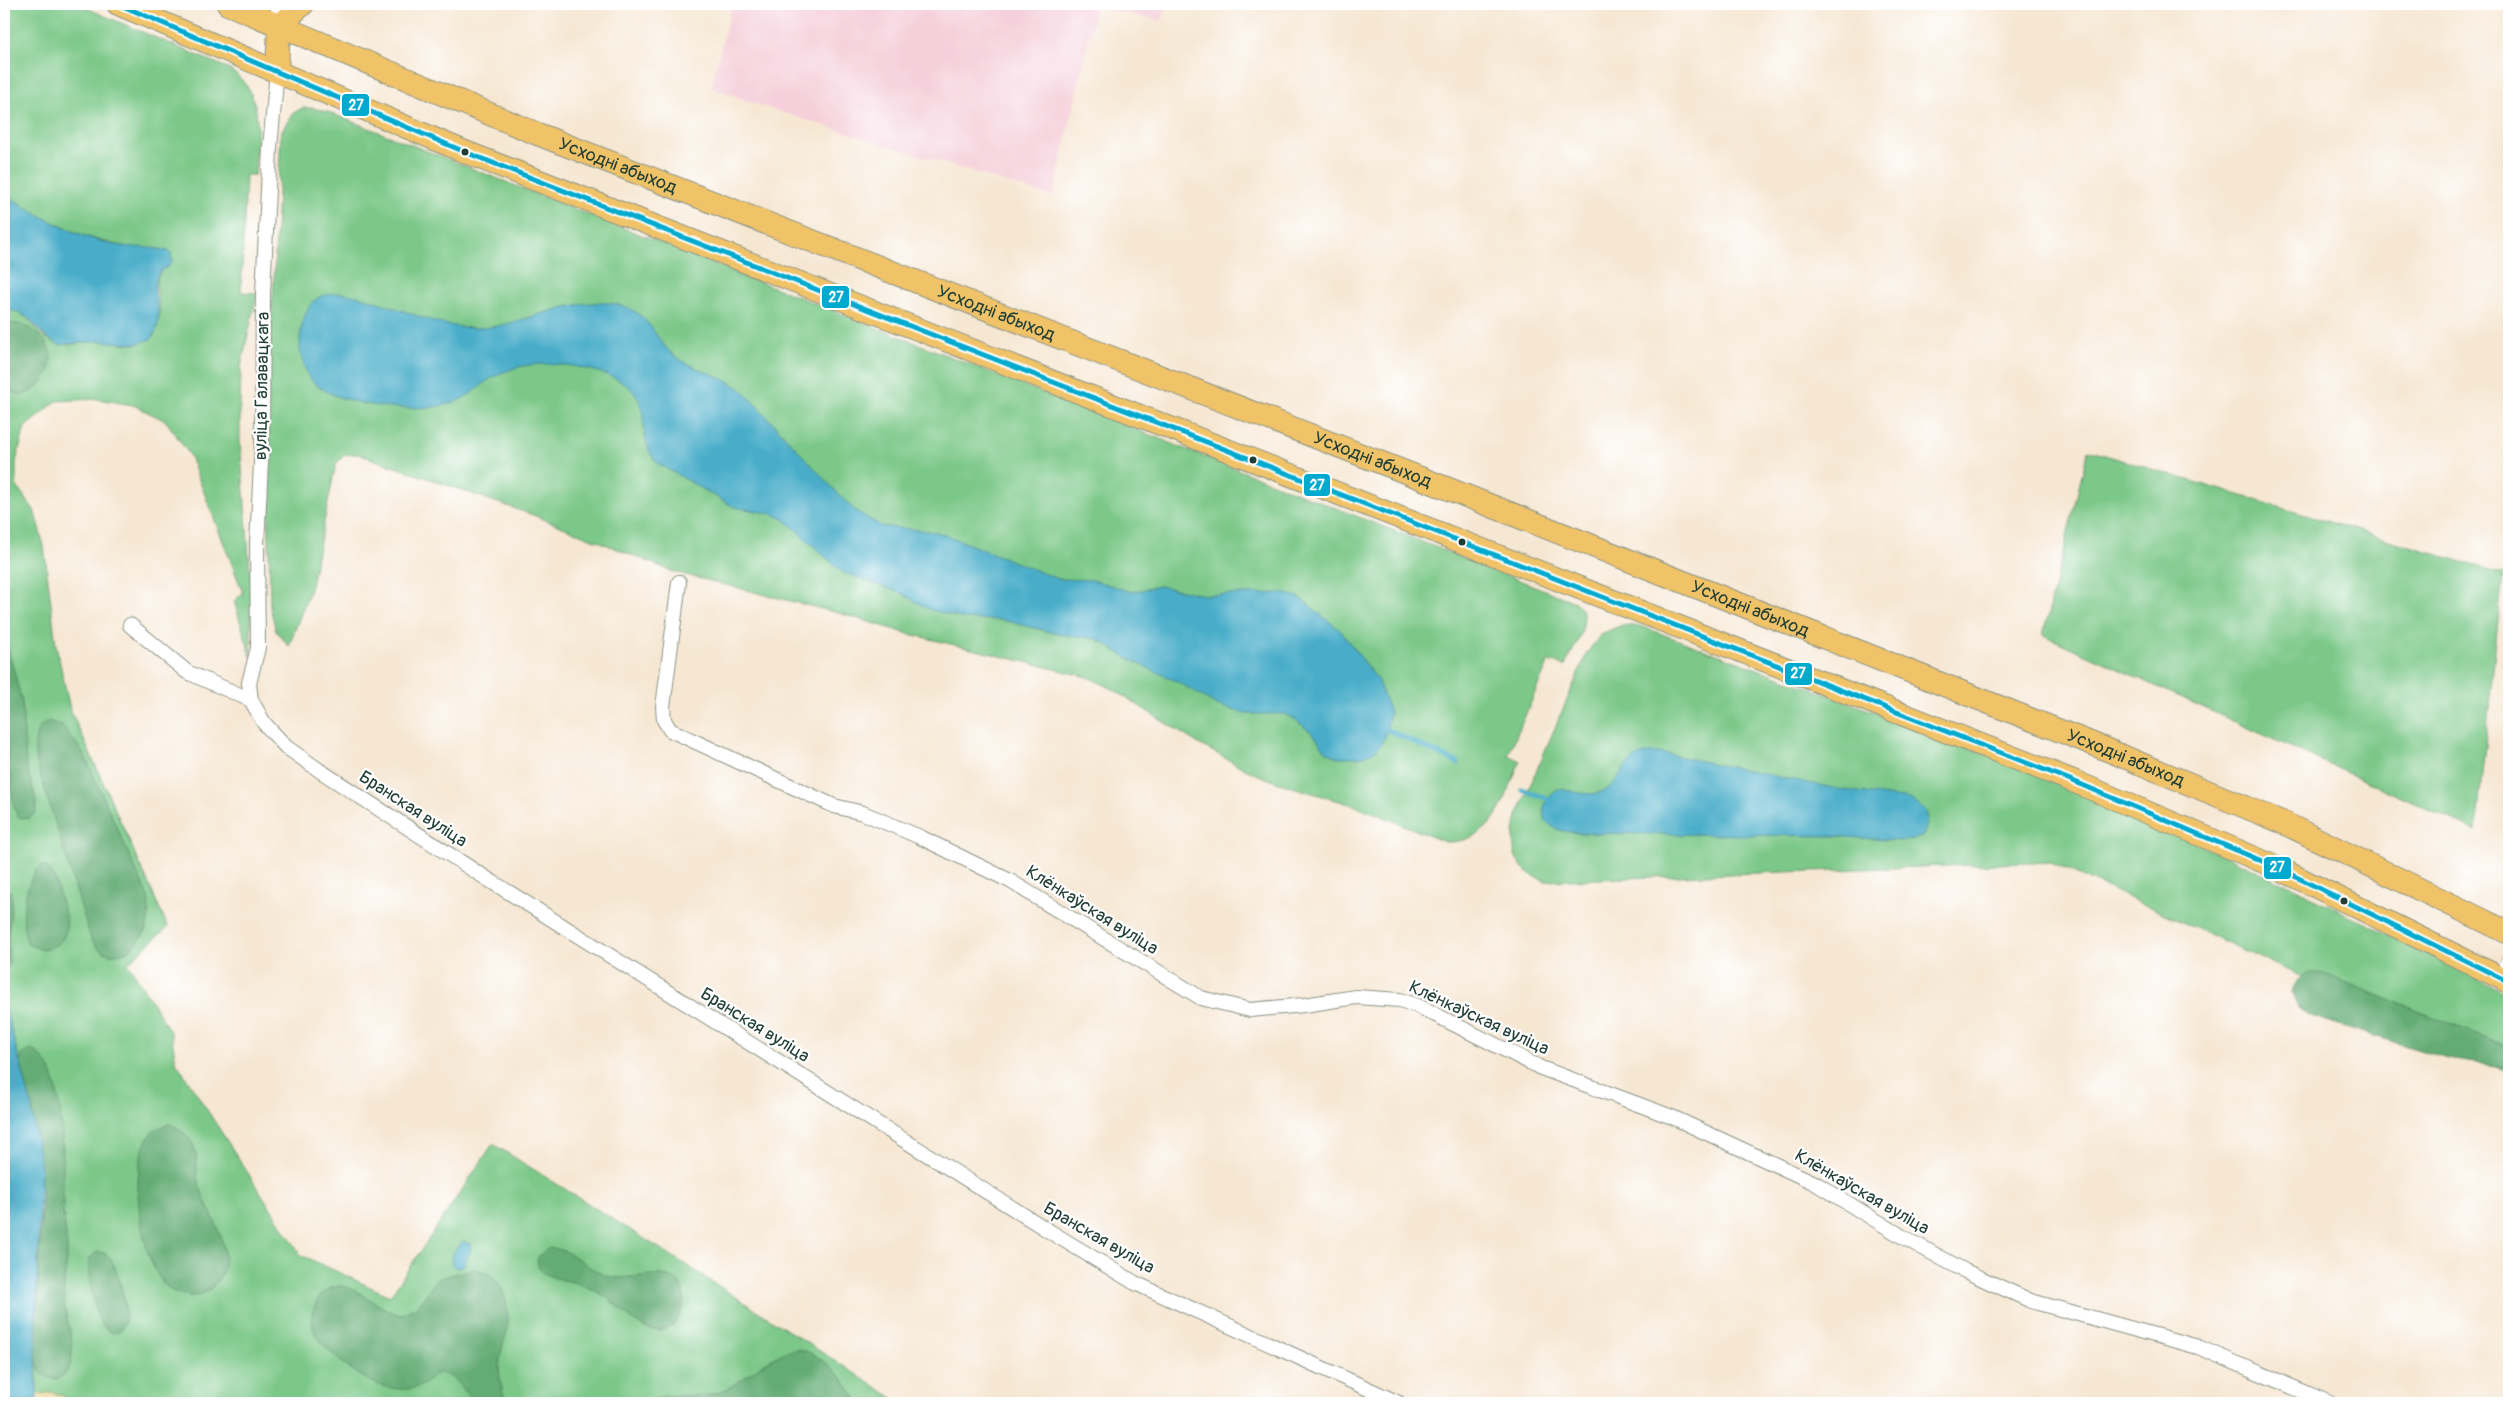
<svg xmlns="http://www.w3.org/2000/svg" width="2513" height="1407" font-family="Pangolin,sans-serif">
<rect width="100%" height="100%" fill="#fff"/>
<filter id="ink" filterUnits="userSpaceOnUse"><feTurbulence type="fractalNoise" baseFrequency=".02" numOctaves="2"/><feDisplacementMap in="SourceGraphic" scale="10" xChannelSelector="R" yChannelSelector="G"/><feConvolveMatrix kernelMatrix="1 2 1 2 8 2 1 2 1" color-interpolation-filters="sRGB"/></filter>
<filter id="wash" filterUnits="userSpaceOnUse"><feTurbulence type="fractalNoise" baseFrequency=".0096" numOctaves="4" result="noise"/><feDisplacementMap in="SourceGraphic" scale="20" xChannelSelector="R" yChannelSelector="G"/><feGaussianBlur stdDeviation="1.12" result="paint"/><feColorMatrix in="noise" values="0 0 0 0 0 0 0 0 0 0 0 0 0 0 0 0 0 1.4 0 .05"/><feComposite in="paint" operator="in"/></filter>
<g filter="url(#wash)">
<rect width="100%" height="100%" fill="#f6e7d3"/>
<path fill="#f5cfda" d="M732,4h435l-5,17 -66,-14 -43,190 -288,-90 -54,-20z"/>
<path fill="#7bc888" stroke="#4d825e" d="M4,4h73l148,63c43,24 31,67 30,108h-9l-5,117 16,1 -16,74 -1,36v38l11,141v75l-17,-56 9,-8 -54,-139 -23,-33 -33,-16 -36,-6 -40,2 -32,26 -9,35v23l18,25 10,36 12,99 14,64 98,218 -40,36 43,70 5,29 125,193 89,41 103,-152 182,114 226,145h-864l-1,-86 6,-123 -11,-91 -27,-100v-144l3,-32 -3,-41v-477c26,1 28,22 47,32 15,8 33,-1 50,0 11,1 23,3 35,3l24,-28 -4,-34 5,-11 11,-8 -3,-12c-15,-5 -31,-1 -46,-5 -42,-8 -84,-28 -119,-53z
M302,108h11l15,4 1247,490c21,16 -2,46 -10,64l-16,-5 -41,94 12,6c-16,38 -24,82 -75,81l-86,-35 -83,-25 -27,-11 -52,-28 -86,-55 -23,-11 -179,-43 -67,-20 -168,-42 -141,-57 -175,-61 -14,1 -8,9 -26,126 -21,56 -13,-15 -6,-24 -3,-188 14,-287 11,-18z
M2088,450l415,124 -27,257 -433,-196z
M1622,625l21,2c152,56 306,110 456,173 136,57 269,124 402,190l8,4v78l-458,-210 -506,19c-34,-12 -35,-33 -28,-65l70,-163 14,-19z"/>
<path fill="#64ac74" stroke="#427454" d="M9,323c45,2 60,54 14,72l-12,-3 -7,-13v-54z
M4,633l18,69 4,63 10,34v13l-7,7 -11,-2 -4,-11 -10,-77z
M48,721l15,5 21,28 64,143c1,11 2,23 -3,34 -12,26 -42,34 -55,5l-55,-179v-16l3,-12z
M41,866h5c8,7 10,17 13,28 8,24 17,48 -16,56l-14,-5c-11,-17 -5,-67 12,-79z
M4,889l6,2 2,9 -4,37 1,29 -5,7z
M2309,973h10l13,4 177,70v21l-61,-9 -141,-44 -9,-7 -7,-16c3,-11 8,-14 18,-19z
M31,1050c39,13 31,125 32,158 0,16 5,31 4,46 0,14 -4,28 -3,42 0,20 10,40 8,60 -1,11 -5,20 -17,23 -14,-1 -17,-11 -20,-23l7,-162 -11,-91 -11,-42 3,-8z
M170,1124c11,5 19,12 24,23 5,12 1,25 5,37 9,30 41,70 17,99 -6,8 -17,14 -27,13 -7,-1 -15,-3 -21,-8 -28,-23 -42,-125 -17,-154 5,-6 12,-8 19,-10z
M550,1248c24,1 36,21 57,28 23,8 74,-18 77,21 0,10 -4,21 -11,28 -23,20 -51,-17 -67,-28 -8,-5 -16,-9 -24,-12 -12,-5 -39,-6 -44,-20 -3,-9 6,-14 12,-17z
M97,1252c5,0 10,1 13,6 7,10 19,51 15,63 -6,22 -24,9 -28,-7 -4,-17 -11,-39 -7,-56z
M471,1269c31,1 40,35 36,62 -3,12 -8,25 -8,38 1,12 3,23 8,34h-33l-19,-24 -15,-7c-9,4 -15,14 -25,16 -13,3 -29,0 -41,-5 -18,-8 -53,-35 -60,-52 -5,-11 -1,-24 5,-33 5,-7 14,-13 23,-12 16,2 39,24 58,29l17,-8 20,-28z
M798,1349c28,6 47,31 61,54h-210c18,-14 46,-3 68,-10 28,-10 51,-40 81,-44z"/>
<path fill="#eeda9e" stroke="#868c69" d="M52,1392l11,4 5,7h-31l-1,-8z"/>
<path fill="#49adc9" stroke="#34757e" d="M4,193c32,23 72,43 111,52 14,3 46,1 56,8l1,10c-4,4 -9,6 -13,10 -13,20 11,42 -8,66l-15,5 -37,-3 -40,4 -14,-9 -17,-18 -10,-6 -14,-3z
M341,293c45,6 89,35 135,35 35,0 67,-18 100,-23 29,-5 56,-4 75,22 8,11 15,24 27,31 21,14 44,17 64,32l102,110 12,11 25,15 56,6 14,5 107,42 35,1 39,12 28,-6 45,9 77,-2 17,4 42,34 36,48 13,33 -5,25 -5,9 -8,7 -12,4h-23l-10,-5 -16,-20 -18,-14 -9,-4h-38l-29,-9 -39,-23 -49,-23 -32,-20 -39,-5 -56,-14 -38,-1 -36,-10 -27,-16 -59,-21 -57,-52 -12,-6 -39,-7 -77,-44c-28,-35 6,-67 -50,-88 -24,-9 -51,-13 -78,-10 -14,2 -30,8 -42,16 -11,8 -21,18 -35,22 -32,11 -127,5 -145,-29 -2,-4 -3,-10 -5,-14 -5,-17 -1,-45 11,-58 7,-8 18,-8 28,-9z
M1648,753h14l181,37 67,9 16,12 2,8 -2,9 -3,8 -9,4 -13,1 -69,-5 -253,-3c-8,-1 -17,-1 -24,-5 -19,-9 -12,-30 3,-39 14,1 28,8 43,3 22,-8 17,-32 47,-39z
M4,786l3,41 -3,32z
M4,1003l27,100 10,66 -5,148 1,86h-33z
M463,1241l7,3 1,6 -8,16 -7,2 -5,-5 1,-9z"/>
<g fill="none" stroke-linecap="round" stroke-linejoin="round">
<path stroke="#49adc9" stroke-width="5" d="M1382,727l76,36
M1522,789l31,12"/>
</g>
</g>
<g filter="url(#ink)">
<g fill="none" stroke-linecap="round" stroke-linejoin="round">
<defs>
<path id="minor" d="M679,582l-16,125 1,13 6,10 164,76 29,7 57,24 90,44 191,117 49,12 54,-5 52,-8 44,3 18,6 123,62 131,49 143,66 88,54 62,34 66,30 167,46 132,56
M130,625l57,47 64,28 13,23 22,24 33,23 159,103 571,358 86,52 264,120
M251,700l-2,-17 9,-35 -1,-103 5,-103 1,-149 7,-145 7,-77"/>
<path id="tertiary" d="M279,26l1,-22
M2507,981l2,-18"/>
<g id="primary">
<path d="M118,4l347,148 1608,629 203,86 233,115"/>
<path id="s1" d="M228,4l307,129 906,353 647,256 196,81 225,110"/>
<path d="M277,71l2,-45 24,-22"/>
</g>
</defs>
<use href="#minor" stroke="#8a9284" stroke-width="16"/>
<use href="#tertiary" stroke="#8a9284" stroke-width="19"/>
<use href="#primary" stroke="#8a9284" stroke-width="24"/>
<use href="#minor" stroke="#fff" stroke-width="14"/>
<use href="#tertiary" stroke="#fff" stroke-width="18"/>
<use href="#primary" stroke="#f1c369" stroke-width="22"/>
<defs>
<path id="bus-1" d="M118,4l347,148 1608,629 203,86 233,115"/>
</defs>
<use href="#bus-1" stroke="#fff" stroke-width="9"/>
<use href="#bus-1" stroke="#00a9ce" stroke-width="5"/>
</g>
</g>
<g fill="#1f3d34" stroke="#fff" stroke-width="2">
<circle cx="465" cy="152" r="4.5"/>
<circle cx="1253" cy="460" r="4.5"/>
<circle cx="1462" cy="542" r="4.5"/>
<circle cx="2344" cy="901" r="4.5"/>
</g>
<g text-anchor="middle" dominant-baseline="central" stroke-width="4.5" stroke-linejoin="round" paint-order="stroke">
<g font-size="18" fill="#1f3d34" stroke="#fff">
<text stroke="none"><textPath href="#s1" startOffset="422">Усходні абыход</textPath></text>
<text stroke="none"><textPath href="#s1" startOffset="828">Усходні абыход</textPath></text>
<text transform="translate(262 386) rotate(-89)">вуліца Галавацкага</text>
<text stroke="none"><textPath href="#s1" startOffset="1232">Усходні абыход</textPath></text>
<text stroke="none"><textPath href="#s1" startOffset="1638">Усходні абыход</textPath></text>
<text stroke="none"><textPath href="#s1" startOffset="2042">Усходні абыход</textPath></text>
<text transform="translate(413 809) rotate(33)">Бранская вуліца</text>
<text transform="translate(1092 910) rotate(32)">Клёнкаўская вуліца</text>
<text transform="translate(1479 1018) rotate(25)">Клёнкаўская вуліца</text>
<text transform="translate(755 1025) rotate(32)">Бранская вуліца</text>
<text transform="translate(1862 1192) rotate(30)">Клёнкаўская вуліца</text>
<text transform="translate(1099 1238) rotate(30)">Бранская вуліца</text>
</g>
</g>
<g stroke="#fff" stroke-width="2">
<rect x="341" y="93" width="29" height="24" rx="5" fill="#00a9ce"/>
<rect x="821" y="285" width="29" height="24" rx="5" fill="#00a9ce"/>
<rect x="1303" y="473" width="28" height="24" rx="5" fill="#00a9ce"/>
<rect x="1784" y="662" width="29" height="24" rx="5" fill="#00a9ce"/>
<rect x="2263" y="856" width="29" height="24" rx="5" fill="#00a9ce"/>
</g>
<g font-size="14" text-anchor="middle" font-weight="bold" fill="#fff">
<text x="356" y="110">27</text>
<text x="836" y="302">27</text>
<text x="1317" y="490">27</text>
<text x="1798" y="678">27</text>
<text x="2277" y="872">27</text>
</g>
<rect width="2513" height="1407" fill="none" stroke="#fff" stroke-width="20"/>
</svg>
